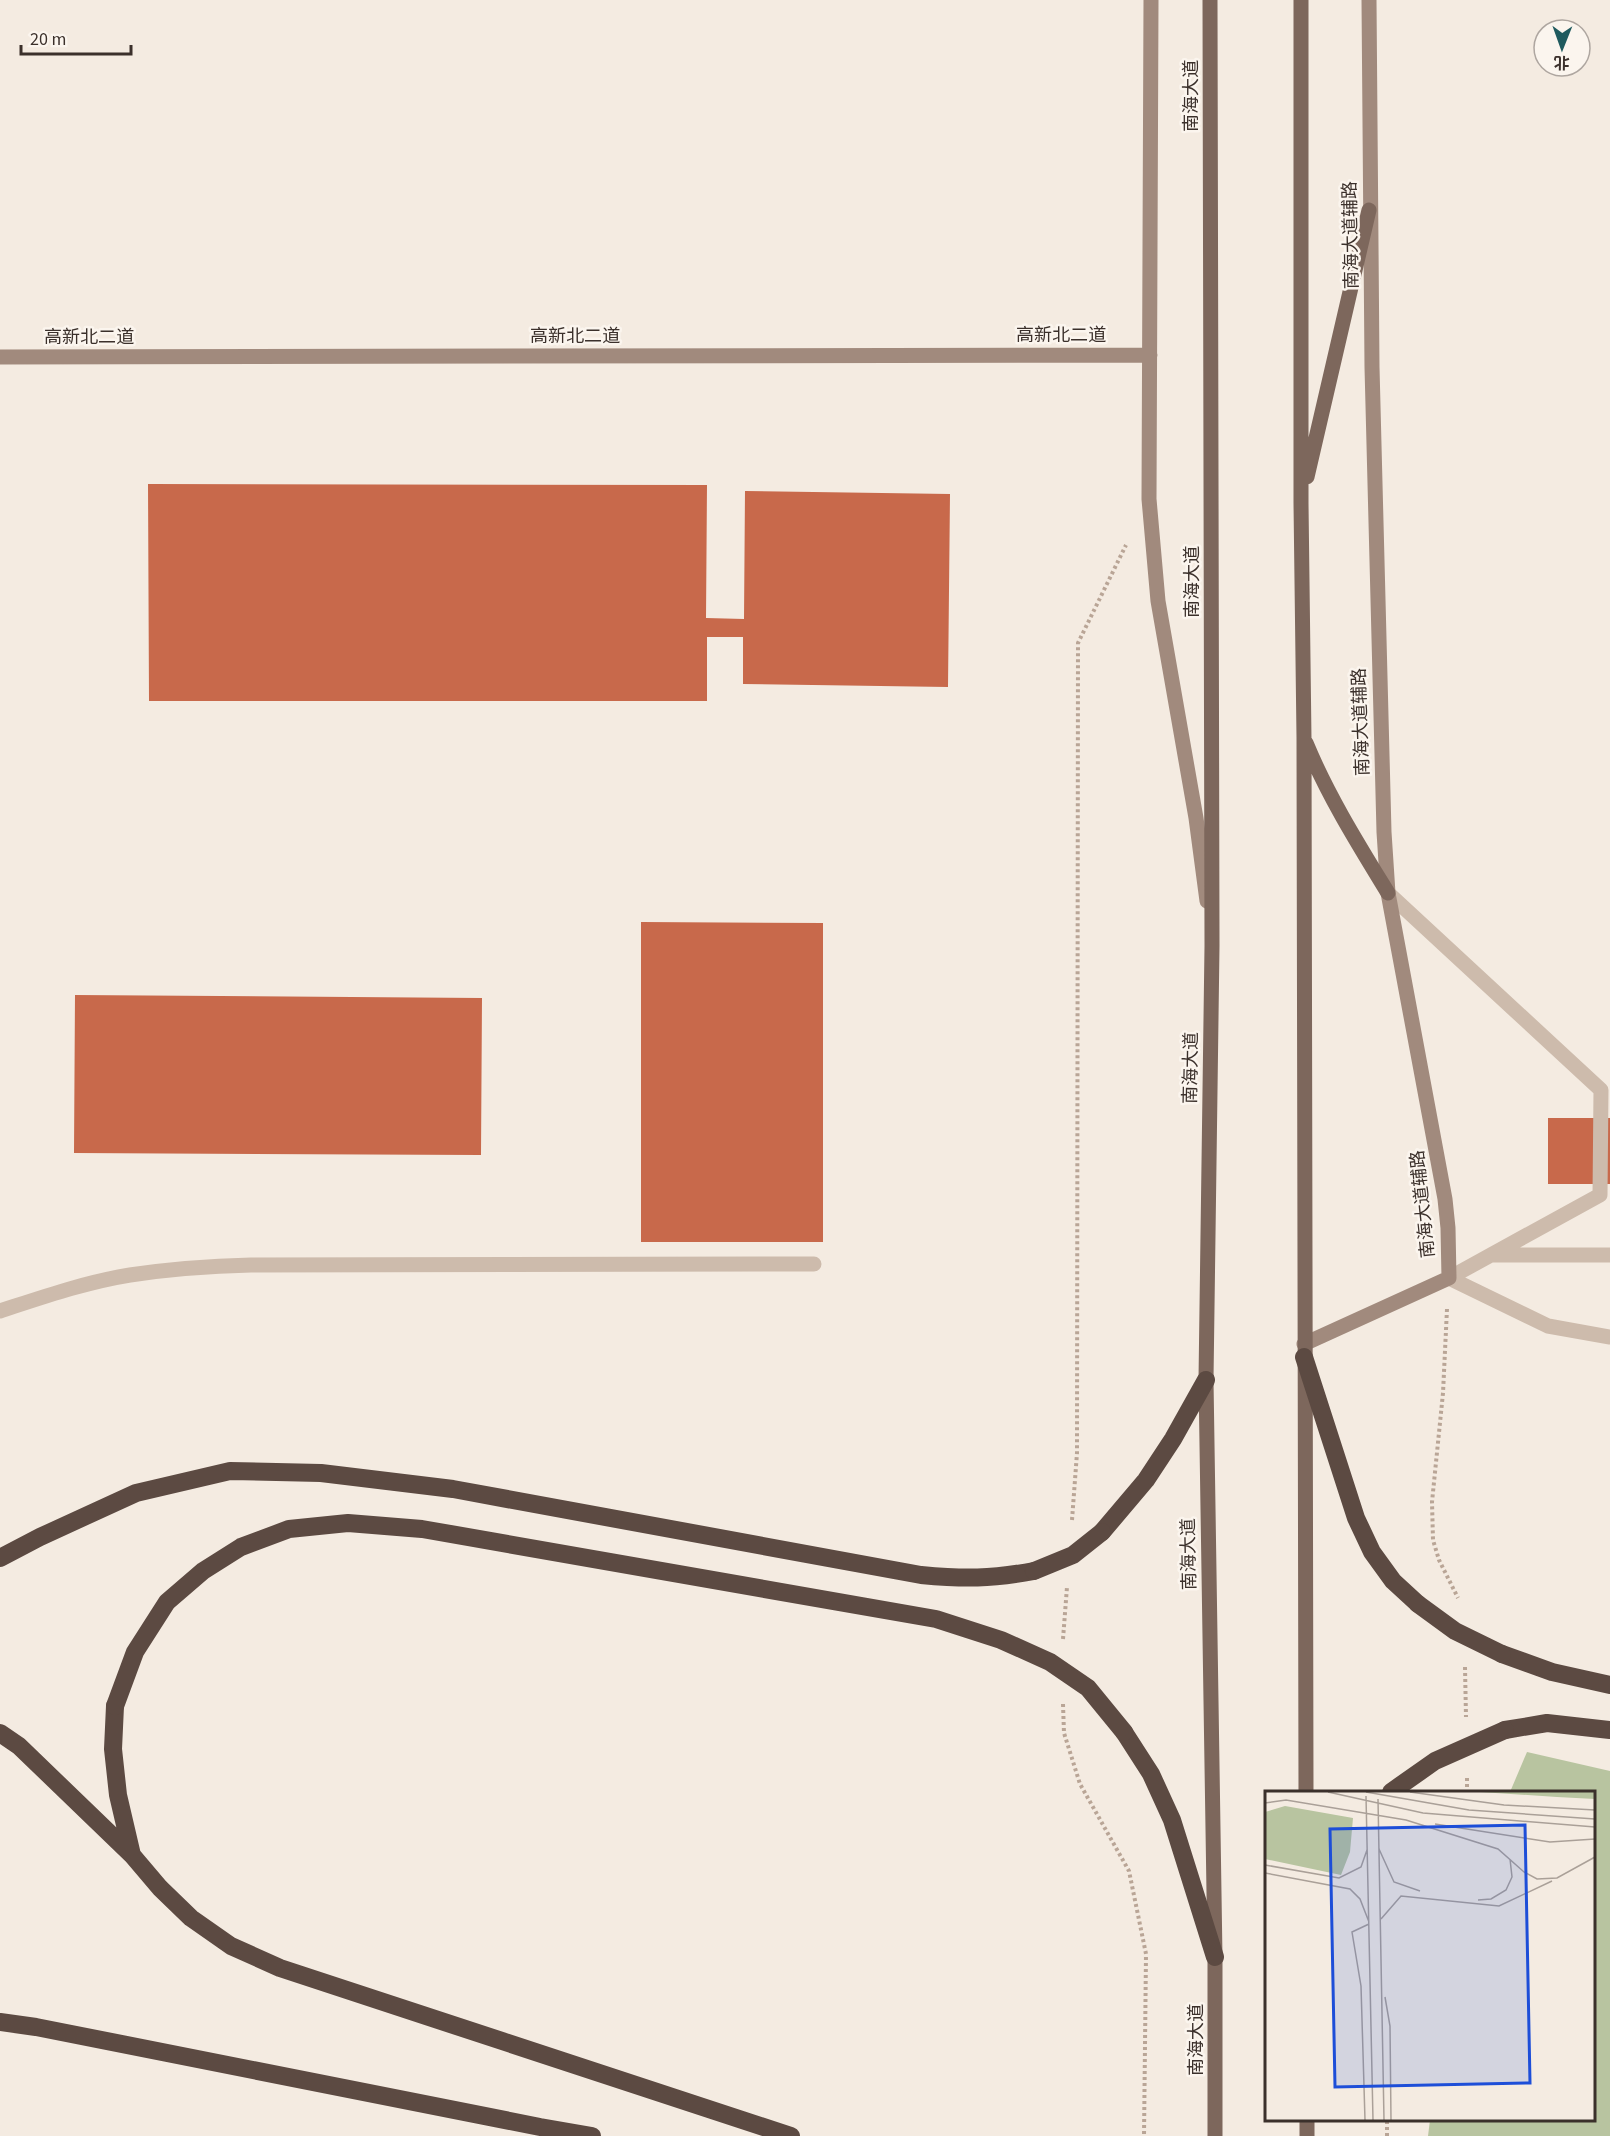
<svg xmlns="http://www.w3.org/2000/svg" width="1610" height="2136" font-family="'Source Sans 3','Noto Sans SC',sans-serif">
<rect width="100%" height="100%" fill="#f4ebe1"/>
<path fill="#b8c4a0" d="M1527,1752l83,19v365h-182l2,-16h164v-328h-84z"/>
<path fill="#c8694b" d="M148,484l559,1 -1,133 38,1 1,-128 205,3 -2,193 -205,-3v-47h-36v64h-558z
M641,922l182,1v319h-182z
M75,995l407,3 -1,157 -407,-2z
M1548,1118h62v66h-62z"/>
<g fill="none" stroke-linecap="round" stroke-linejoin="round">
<path stroke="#b9a596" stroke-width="4" stroke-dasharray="3 3" stroke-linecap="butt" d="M1447,1309l-4,84 -11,109 1,38 6,20 19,38
M1072,1520l5,-67 1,-810 48,-98
M1063,1639l4,-52
M1465,1667l1,50
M1063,1704l1,29 16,51 49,87 17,83 -2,182
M1467,1778v14
M1387,2136v-16"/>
<path stroke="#cdbbac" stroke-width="15" d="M1388,893l213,197 -1,105 -151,83
M1494,1255h116
M1449,1278l99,48 62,11
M0,1311c43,-14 86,-29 130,-36 40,-6 81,-9 121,-10l563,-1"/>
<path stroke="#a18a7d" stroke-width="15" d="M1151,0l-2,499 9,102 38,217 11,83
M0,357l1150,-2
M1304,1344l145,-66 -1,-50 -3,-29 -57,-306 -4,-61 -12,-465 -3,-367"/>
<path stroke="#7d675c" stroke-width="15" d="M1210,0l2,946 -6,434 9,577v179
M1301,0v503l3,235 2,1054
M1307,477l62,-267
M1306,743c22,53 52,101 82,150
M1307,2120v16"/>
<path stroke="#5c4a42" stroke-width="18" d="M1304,1357l52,161 16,34 21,29 25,23
M1102,1532l44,-52 27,-41 33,-59
M0,1558l40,-21 96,-44 94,-22 91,2 132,16 468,86c43,4 70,4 113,-4
M1502,1654l50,18 58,13
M115,1706l-2,43 5,46 14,60
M1505,1730l42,-7 63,7
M1124,1732l27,42 21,46 43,137
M0,1733l19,13 113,109 28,33 31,30 40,28 49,22 511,168
M0,2022l36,5 504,100 52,9"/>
<path stroke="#5c4a42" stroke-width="18" d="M1034,1571l39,-16 29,-23
M1418,1604l37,27 47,23
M115,1706l20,-54 32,-50 36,-31 38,-24 48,-18 59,-6 74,6 514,90 65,21 49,22 38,26 36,44
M1391,1792l44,-31 70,-31"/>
</g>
<g text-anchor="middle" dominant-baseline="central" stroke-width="5" stroke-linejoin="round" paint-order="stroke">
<g font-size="18" fill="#3b302b" stroke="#fbf5ee">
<text transform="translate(1191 96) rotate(-90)">南海大道</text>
<text transform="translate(1351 235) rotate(-91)">南海大道辅路</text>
<text x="1061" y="335">高新北二道</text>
<text x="575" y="336">高新北二道</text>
<text x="89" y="337">高新北二道</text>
<text transform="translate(1192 582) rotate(-90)">南海大道</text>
<text transform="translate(1361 722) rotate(-92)">南海大道辅路</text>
<text transform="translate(1191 1068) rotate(-89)">南海大道</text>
<text transform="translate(1423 1204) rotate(-96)">南海大道辅路</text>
<text transform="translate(1189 1554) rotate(-91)">南海大道</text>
<text transform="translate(1196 2040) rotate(-90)">南海大道</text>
</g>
</g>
<g transform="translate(1265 1791)">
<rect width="330" height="330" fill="#f4ebe1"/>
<path d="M215,1h115v7l-38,-2zM20,15l68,12 -3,34 -9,23 -76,-16v-47z" fill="#b8c4a0"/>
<path fill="none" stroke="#aaa098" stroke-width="1.5" d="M63,1l95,21 172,14M101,1l103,18 126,9M145,1l94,13 91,5M101,5l7,324M113,8l6,321M0,12l21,-3 120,20 92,29 26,23 13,7 20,-1 38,-21M170,33l115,18 45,-3M114,58l15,33 26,9M0,74l74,13 22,-11 6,-17M0,82l85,16 10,10 9,23M213,109l13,-1 15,-9 6,-13 -2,-18M116,128l20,-23 98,10 53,-25M120,206l5,29 1,94M100,329l-4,-134 -9,-54 17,-8"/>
<path fill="#1d4ed8" fill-opacity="0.15" stroke="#1d4ed8" stroke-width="3" d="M260,34l5,258 -195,4 -5,-258z"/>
<rect width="330" height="330" fill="none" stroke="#3b302b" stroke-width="3"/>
</g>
<g transform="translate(1562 48) rotate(181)"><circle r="28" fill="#fbf5ee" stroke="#aea6a0" stroke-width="1.5"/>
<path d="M0-4.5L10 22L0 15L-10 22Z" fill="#1f5a5e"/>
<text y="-9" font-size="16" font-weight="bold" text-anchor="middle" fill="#3b302b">北</text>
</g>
<path d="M21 45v9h110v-9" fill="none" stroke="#3b302b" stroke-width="3"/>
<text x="30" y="45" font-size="18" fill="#3b302b" stroke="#fbf5ee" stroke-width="4.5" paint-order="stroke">20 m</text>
</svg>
